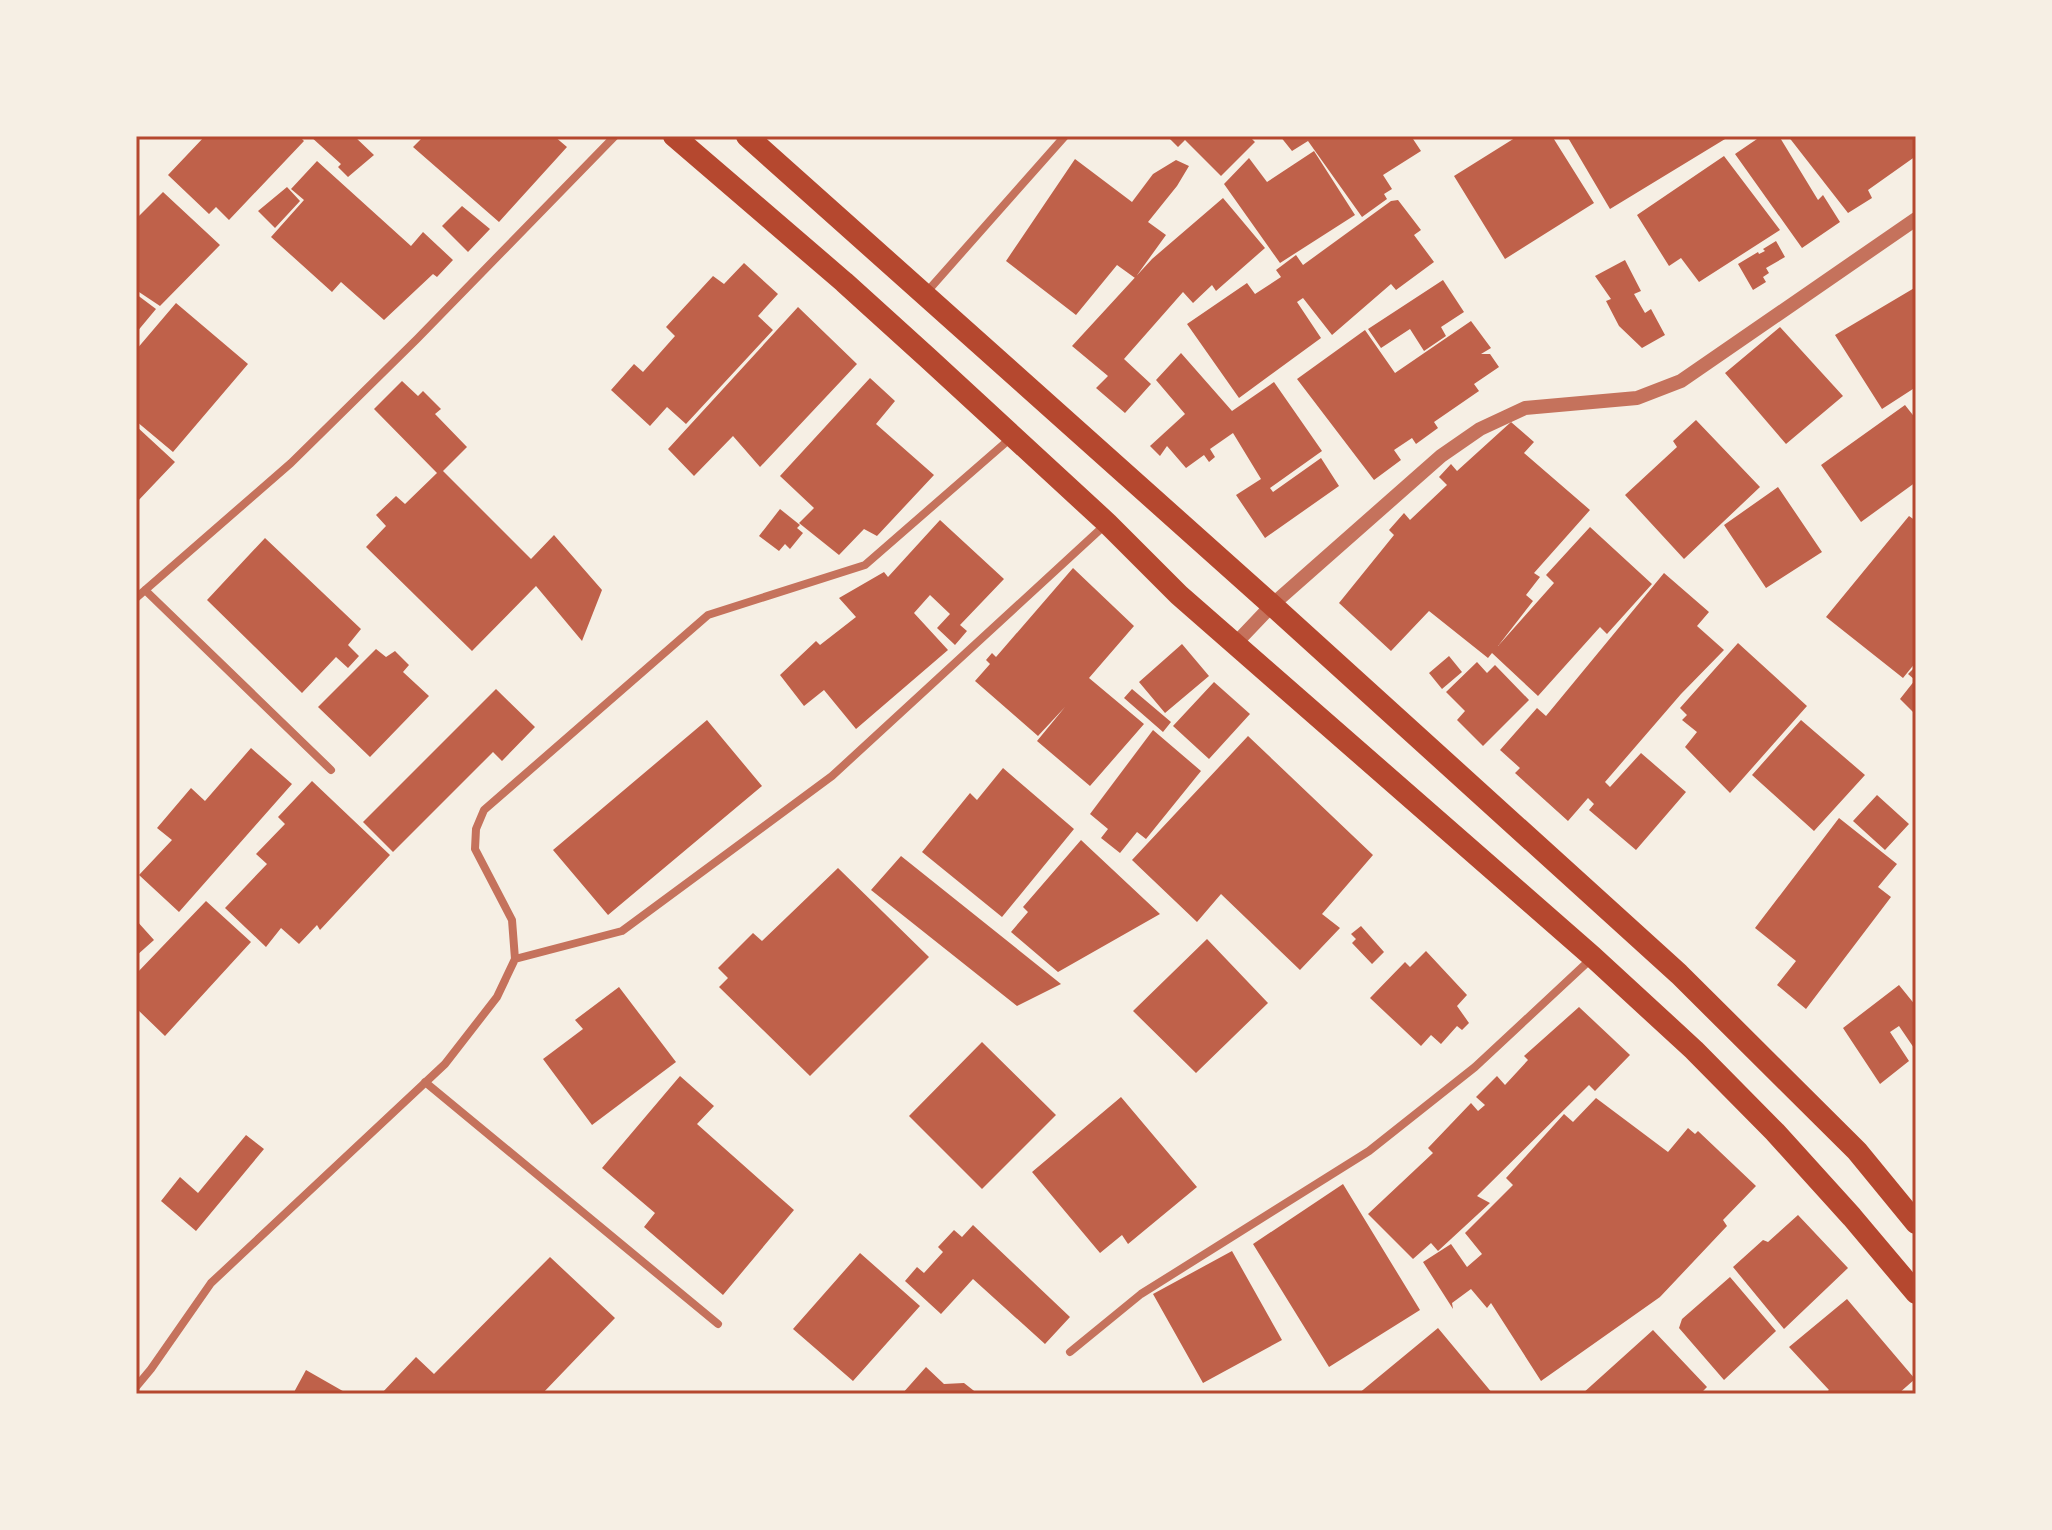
<svg xmlns="http://www.w3.org/2000/svg" width="2052" height="1530" font-family="Spectral,serif">
<rect width="100%" height="100%" fill="#f6efe4"/>
<path fill="#bf614a" d="M205,136h94l5,5 -75,79 -13,-13 -7,7 -41,-39z
M310,136h44l20,19 -26,22 -10,-10 3,-3z
M424,136h130l13,11 -68,75 -86,-75z
M1167,136h82l6,6 -34,34 -36,-36 -7,7z
M1280,136h131l10,15 -38,24 9,14 -8,5 3,5 -25,18 -54,-76 -16,10z
M1518,136h34l42,67 -89,56 -51,-83z
M1567,136h163l-120,73z
M1755,136h24l39,64 5,-5 17,27 -38,26 -67,-94 22,-15z
M1788,136h128v20l-48,34 4,8 -24,15z
M1314,151l41,64 -75,48 -56,-79 25,-26 18,24z
M1724,156l56,74 -81,52 -18,-24 -12,8 -32,-51z
M1075,159l57,43 21,-28 23,-14 13,6 -12,20 -29,36 18,13 -31,43 -18,-13 -41,50 -70,-54z
M317,161l94,85 12,-14 30,28 -16,17 -4,-3 -49,46 -43,-38 -9,10 -61,-55 33,-37 -13,-11z
M287,187l13,14 -25,27 -17,-17z
M163,192l57,53 -60,61 -24,-16v-71z
M1223,198l42,50 -49,43 -4,-6 -19,18 -10,-11 -59,67 27,25 -26,29 -29,-25 12,-12 -36,-30 80,-87z
M1398,200l23,30 -7,5 20,27 -38,28 -5,-6 -59,51 -29,-37 -6,4 24,36 -82,60 -52,-74 60,-41 8,11 26,-17 -5,-7 20,-15 7,10 88,-64z
M462,206l28,23 -22,23 -26,-26z
M1776,241l9,16 -19,11 3,5 -6,4 3,5 -13,8 -15,-26 20,-12 1,2 6,-3 -2,-2z
M1625,260l16,31 -7,3 11,19 6,-4 14,26 -23,13 -23,-22 -13,-25 5,-2 -16,-23z
M744,263l34,31 -20,22 15,14 -87,94 -19,-17 -17,19 -39,-36 23,-26 9,8 32,-36 -9,-9 47,-51 11,8z
M1443,280l21,32 -23,15 5,9 -22,15 -14,-22 -29,19 -13,-19z
M1916,287v100l-34,22 -47,-74z
M136,294l20,15 -20,24z
M176,303l72,61 -75,88 -37,-31v-71z
M798,307l59,57 -97,103 -27,-31 -39,40 -26,-27z
M1471,321l20,27 -10,6h9l9,13 -25,17 5,7 -45,31 4,6 -22,16 -4,-6 -18,12 7,10 -27,20 -77,-101 68,-49 30,43z
M1780,327l63,69 -57,48 -61,-71z
M1181,353l51,58 42,-29 48,69 -52,37 3,4 48,-34 18,28 -74,52 -29,-43 25,-16 -28,-46 -23,16 5,8 -6,5 -5,-7 -18,13 -19,-22 -7,10 -10,-10 35,-32 -29,-34z
M870,378l25,23 -19,23 58,51 -57,61 -13,-7 -25,26 -40,-32 15,-15 -34,-32z
M402,381l16,15 5,-5 18,18 -6,5 32,33 -24,24 88,88 23,-24 48,55 -20,51 -46,-55 -64,65 -106,-104 20,-21 -10,-11 20,-19 9,8 32,-31 -63,-64z
M1905,405l11,14v63l-55,40 -40,-57z
M1696,420l64,67 -76,72 -59,-64 52,-48 -4,-6z
M1511,422l23,20 -10,11 66,57 -56,63 6,4 -14,18 7,6 -35,45 56,-63 -8,-8 44,-48 62,57 -45,50 -7,-7 -62,69 -46,-43 -4,5 -59,-47 -38,40 -52,-48 55,-68 -5,-5 15,-17 6,7 37,-35 -8,-8 12,-13 6,7z
M136,426l39,36 -39,41z
M1778,487l44,65 -56,36 -42,-63z
M780,509l20,16 -3,3 6,5 -13,16 -5,-5 -6,7 -20,-15z
M1909,516l7,5v141l-13,16 -77,-61z
M940,520l64,59 -44,46 7,6 -12,14 -18,-17 13,-14 -20,-19 -16,18 34,37 -92,79 -32,-39 -20,16 -24,-31 36,-34 4,4 36,-28 -17,-19 45,-26 4,5z
M265,538l96,91 -13,16 11,11 -11,12 -12,-11 -34,36 -95,-93z
M1073,568l61,58 -45,52 55,46 -54,62 -53,-45 28,-34 -27,29 -63,-55 15,-17 -4,-4 6,-7 4,4z
M1664,573l45,39 -12,14 27,24 -43,44 -76,88 5,5 31,-34 45,39 -50,58 -47,-40 5,-6 -6,-6 -20,23 -53,-48 5,-5 -20,-18 37,-42 9,8z
M1738,643l69,63 -77,87 -45,-46 12,-15 -15,-12 5,-5 -7,-7z
M1182,644l27,32 -44,37 -26,-31z
M376,649l10,8 9,-6 14,14 -6,7 26,24 -59,61 -52,-50z
M1449,656l13,16 -20,17 -13,-16z
M1477,662l10,11 8,-8 34,35 -46,46 -26,-26 8,-9 -19,-19z
M1916,666v49l-16,-16 15,-19 -7,-6z
M1214,682l36,32 -41,45 -36,-33z
M496,689l39,38 -33,34 -9,-9 -100,100 -30,-30z
M1132,689l39,33 -8,10 -39,-34z
M707,720l55,66 -154,129 -55,-65z
M1801,720l64,55 -51,56 -62,-56z
M1153,730l48,41 -55,68 -9,-7 -17,21 -19,-15 7,-9 -18,-15z
M1248,736l125,119 -51,59 18,14 -40,42 -79,-76 -24,28 -65,-62z
M251,748l41,36 -113,128 -40,-37 33,-35 -15,-12 34,-40 14,13z
M1003,768l71,61 -72,88 -80,-65 48,-59 7,7z
M312,781l78,74 -70,75 -3,-5 -18,19 -18,-16 -15,19 -41,-39 42,-44 -11,-10 29,-30 -7,-7z
M1877,795l32,29 -24,26 -32,-29z
M1839,818l58,46 -19,23 13,10 -85,112 -29,-24 19,-24 -41,-33z
M1081,840l79,74 -102,58 -47,-40 17,-20 -5,-5z
M901,856l160,128 -44,22 -146,-116z
M838,868l91,89 -119,119 -91,-89 9,-9 -10,-10 35,-35 9,8z
M206,901l45,41 -86,94 -29,-28v-34z
M136,920l18,20 -18,16z
M1361,926l23,26 -12,12 -20,-21 4,-4 -5,-5z
M1207,939l61,64 -72,70 -63,-62z
M1426,951l41,44 -10,11 12,17 -7,7 -5,-4 -16,18 -10,-9 -10,11 -51,-48 35,-36 5,5z
M1899,985l17,21v6l-3,2 3,5v32l-17,-25 -9,6 19,29 -29,23 -37,-56z
M619,987l57,75 -84,63 -49,-66 40,-30 -8,-9z
M1579,1007l51,48 -35,36 -6,-6 -112,111 13,7 -52,48 -7,-8 -18,16 -45,-45 65,-61 -5,-5 43,-45 7,8 7,-6 -9,-8 21,-21 8,9 23,-25 -4,-4z
M982,1042l74,73 -74,74 -73,-73z
M680,1076l34,30 -17,18 97,86 -71,85 -79,-68 11,-14 -53,-45z
M1121,1097l76,90 -69,57 -6,-9 -22,18 -68,-81z
M1596,1098l72,54 20,-24 7,6 3,-3 58,55 -33,34 4,6 -67,71 -119,84 -50,-78 -4,5 -16,-19 -19,14 1,6 -30,-47 28,-18 16,23 15,-13 -17,-21 48,-48 -7,-7 58,-64 9,8z
M246,1135l18,14 -68,82 -35,-30 19,-24 18,16z
M1343,1184l77,126 -91,57 -76,-123z
M1798,1215l50,53 -64,61 -51,-62 30,-27 5,2z
M973,1225l97,92 -25,27 -72,-65 -32,35 -36,-33 12,-14 7,6 19,-21 -5,-5 16,-17 8,7z
M1232,1251l50,89 -79,43 -50,-89z
M860,1253l60,53 -67,75 -60,-52z
M550,1257l65,61 -73,76h-161l35,-37 18,17z
M1730,1277l46,54 -52,49 -45,-52 3,-9z
M1847,1299l68,80 -17,15h-74l5,-4 -40,-43z
M1438,1328l55,66h-135z
M1653,1330l54,57 -7,7h-118z
M926,1367l18,17 20,-1 14,11h-76z
M306,1370l42,24h-55z"/>
<g fill="none" stroke-linecap="round" stroke-linejoin="round">
<path stroke="#c5725c" stroke-width="8" d="M925,294l140,-158
M145,590l186,180
M136,598l155,-135 126,-124 198,-203
M515,959l107,-28 210,-155 273,-251
M425,1082l293,242
M1070,1352l71,-58 228,-143 106,-84 117,-109
M136,1387l15,-18 60,-86 234,-219 52,-67 18,-38 -3,-39 -37,-71 1,-20 8,-19 224,-195 157,-50 147,-128"/>
<path stroke="#c5725c" stroke-width="14" d="M1235,644l37,-39 169,-149 39,-27 45,-21 112,-10 44,-17 235,-162"/>
<path stroke="#b5482f" stroke-width="22" d="M674,136l170,146 85,77 178,164 72,72 414,362 101,93 81,82 77,85 64,76
M747,136l525,469 407,369 178,177 59,72"/>
</g>
<rect width="2052" height="1530" fill="none" stroke="#f6efe4" stroke-width="276"/>
<rect x="138" y="138" width="1776" height="1254" fill="none" stroke="#b5482f" stroke-width="3"/>
</svg>
